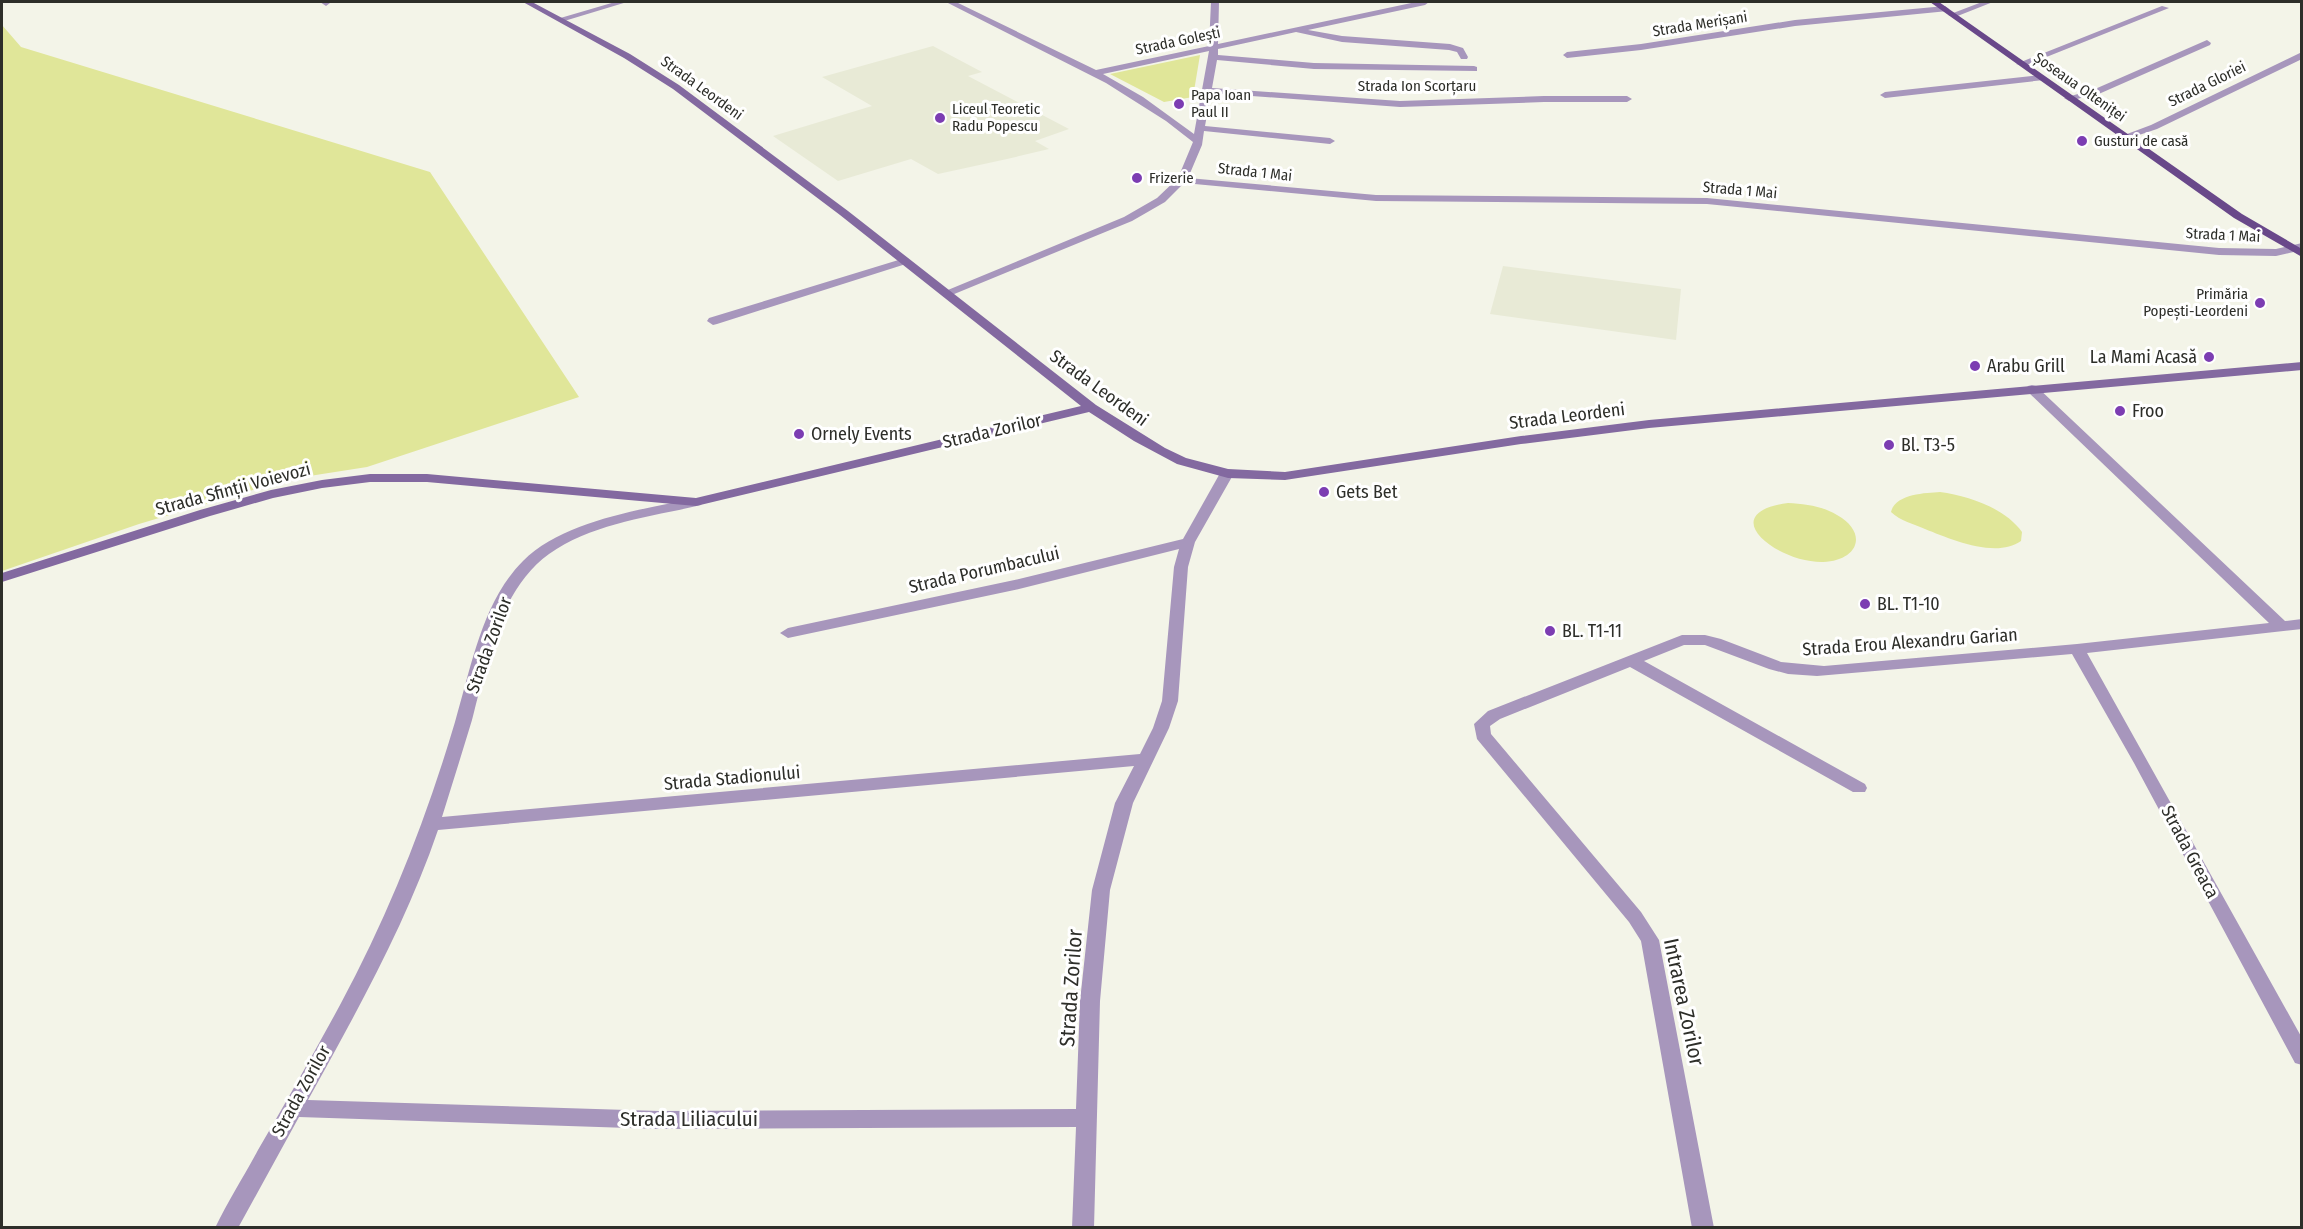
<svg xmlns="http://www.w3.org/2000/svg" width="2303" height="1229" font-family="'Fira Sans Condensed',sans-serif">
<rect width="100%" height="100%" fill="#f3f4e8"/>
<path fill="#e8ead6" d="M933,46l49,26 -14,4 101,53 -34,12 14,8 -42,10 -69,15 -27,-15 -73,22 -65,-45 99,-30 -50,-29z
M1503,266l178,23 -5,51 -186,-26z"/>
<path fill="#e0e699" d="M2,25l19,22 409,125 149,225 -212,70 -64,10 -50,13 -114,34 -137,47z
M1200,55l-7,42 -29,5 -54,-28z
M1940,492c29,4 65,16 82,40l-1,9c-25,18 -71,-2 -96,-12 -11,-5 -25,-8 -34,-17 4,-18 34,-19 49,-20z
M1788,503c17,1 34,3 49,12 32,18 21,46 -14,47 -46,1 -110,-49 -35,-59z"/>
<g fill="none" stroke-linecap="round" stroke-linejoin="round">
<path fill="#a796bc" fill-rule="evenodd" d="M320,2h9l1,1 -4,3z
M615,2h12l-66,20 -4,-3z
M946,2h10l140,68 113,-24 2,-44h8l-1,42 198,-42h13l-4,3 -117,25 34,6 108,8 13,4 5,9 -1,2h-6l-4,-7 -8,-2 -107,-8 -46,-10 -78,17v6l96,8 160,3 3,1v4l-163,-2 -97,-9 -5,28 188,13 144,-5h83l5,3 -5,3h-83l-144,5 -189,-14 -6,33 125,12 5,3 -5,3 -126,-13 -2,14 -14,33 188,17 331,3 512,50 57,1 26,-6v7l-26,6 -57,-1 -512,-51 -331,-3 -192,-18 -19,19 -33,19 -185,76 -4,-1v-4l181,-75 33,-19 21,-20 15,-36 -27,-21 -60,-38zM1209,51l-15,83 -51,-37 -40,-23z
M1982,2h11l-38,15 -7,-2z
M1945,6l4,3 -1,2 -153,15 -154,24 -74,8 -4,-3 4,-3 74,-8 154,-24z
M2162,6l7,2 -145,58 -8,-2z
M2207,40l4,3 -1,2 -109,48 -32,8 -5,-3 31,-9z
M2302,52v7l-145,70 -33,11 -5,-3 32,-12z
M2041,75l5,3 -2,2 -159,18 -5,-3 5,-3z
M905,258l4,1v4l-192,61 -4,1 -6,-4 2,-3z
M2032,385l4,1 249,235 17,-2v10l-215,24 215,385v27l-7,-2 -161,-300 -62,-109 -255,22 -29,-2 -19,-5 -64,-24h-21l-40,16 221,123 2,4 -2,4h-12l-223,-125 -130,52 -10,7 1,8 150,178 18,28 55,288h-22l-51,-287 -12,-19 -152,-183 -3,-15 14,-13 194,-76h23l16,4 60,23 43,4 253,-22 192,-21 -241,-231 -2,-3 2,-3z
M1226,471l7,4 -38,67 -7,25 -10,134 -9,27 -36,75 -23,87 -10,111 -6,227h-22l4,-101 -417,2 -360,-12 -61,111h-23c13,-27 29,-52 43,-78 28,-48 55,-95 82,-145 49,-91 86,-185 115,-283 16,-54 27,-120 68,-161 41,-41 118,-51 173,-63l7,4 -2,3c-50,12 -108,18 -152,49 -51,37 -62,110 -77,166 -10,33 -20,65 -30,97l698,-63 13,-26 9,-27 12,-134 5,-18 -160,40 -231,49 -8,-5 8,-5 231,-49 164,-40 36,-64zM1134,766l-19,37 -23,87 -12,111 -4,108 -417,2 -351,-11c48,-87 98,-176 130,-270z"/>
<path fill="#8369a0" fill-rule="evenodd" d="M523,2h9l98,52 49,31 169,126 248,194 69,43 21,10 42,11 57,3 236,-36 128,-16 653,-58v8l-653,58 -128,16 -236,36 -57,-2 -51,-14 -43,-23 -45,-29 -393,94 -269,-24h-57l-48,6 -49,10 -63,18 -208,66v-9l198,-63 71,-20 51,-10 48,-6h57l269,24 385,-92 -241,-191 -167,-126 -49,-31z"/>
<path fill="#69488a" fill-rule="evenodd" d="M1930,2h9l303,212 60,35v8l-68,-39z"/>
</g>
<g fill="#7c3db2" stroke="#fff" stroke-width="2">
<circle cx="1179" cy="104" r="6"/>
<circle cx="940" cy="118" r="6"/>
<circle cx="2082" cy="141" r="6"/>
<circle cx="1137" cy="178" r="6"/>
<circle cx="2260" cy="303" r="6"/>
<circle cx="2209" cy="357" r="6"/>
<circle cx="1975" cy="366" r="6"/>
<circle cx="2120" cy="411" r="6"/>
<circle cx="799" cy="434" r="6"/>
<circle cx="1889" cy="445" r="6"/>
<circle cx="1324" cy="492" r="6"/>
<circle cx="1865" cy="604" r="6"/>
<circle cx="1550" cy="631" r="6"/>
</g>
<g text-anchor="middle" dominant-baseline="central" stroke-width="6" stroke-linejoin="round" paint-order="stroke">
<g font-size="15" fill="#2d2e29" stroke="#fff">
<text transform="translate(1700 24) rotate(-9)">Strada Merișani</text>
<text transform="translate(1178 41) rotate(-12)">Strada Golești</text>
<text transform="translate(2207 84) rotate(-26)">Strada Gloriei</text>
<text x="1417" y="86">Strada Ion Scorțaru</text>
<text transform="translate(2080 87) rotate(35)">Șoseaua Olteniței</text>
<text transform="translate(702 88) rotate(36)">Strada Leordeni</text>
<text transform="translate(1255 172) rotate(6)">Strada 1 Mai</text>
<text transform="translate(1740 190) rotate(5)">Strada 1 Mai</text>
<text transform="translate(2223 235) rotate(3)">Strada 1 Mai</text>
</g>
<g font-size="15" fill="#2d2e29" stroke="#fff" text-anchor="start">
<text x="1191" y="95">Papa Ioan<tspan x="1191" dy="17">Paul II</tspan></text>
<text x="952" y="109">Liceul Teoretic<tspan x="952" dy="17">Radu Popescu</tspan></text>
<text x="2094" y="141">Gusturi de casă</text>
<text x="1149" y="178">Frizerie</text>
<text x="2248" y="294" text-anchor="end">Primăria<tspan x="2248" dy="17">Popești-Leordeni</tspan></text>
</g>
<g font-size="18" fill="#2d2e29" stroke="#fff" text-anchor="start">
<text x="2197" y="357" text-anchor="end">La Mami Acasă</text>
<text x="1987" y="366">Arabu Grill</text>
<text x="2132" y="411">Froo</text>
<text x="811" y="434">Ornely Events</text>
<text x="1901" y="445">Bl. T3-5</text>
<text x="1336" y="492">Gets Bet</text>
<text x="1877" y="604">BL. T1-10</text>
<text x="1562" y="631">BL. T1-11</text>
</g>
<g font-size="18" fill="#2d2e29" stroke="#fff">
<text transform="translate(1099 388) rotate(36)">Strada Leordeni</text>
<text transform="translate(1567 416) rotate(-7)">Strada Leordeni</text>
<text transform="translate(992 431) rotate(-13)">Strada Zorilor</text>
<text transform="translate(233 489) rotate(-15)">Strada Sfinții Voievozi</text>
<text transform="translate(984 570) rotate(-13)">Strada Porumbacului</text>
<text transform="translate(1910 642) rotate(-4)">Strada Erou Alexandru Garian</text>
<text transform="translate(489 645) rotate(-70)">Strada Zorilor</text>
<text transform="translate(732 778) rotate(-5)">Strada Stadionului</text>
<text transform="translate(2190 852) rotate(62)">Strada Greaca</text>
<text transform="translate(301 1091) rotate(-61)">Strada Zorilor</text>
</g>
<g font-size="21" fill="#2d2e29" stroke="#fff">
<text transform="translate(1071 988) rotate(-86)">Strada Zorilor</text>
<text transform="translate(1684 1002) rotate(78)">Intrarea Zorilor</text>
<text x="689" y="1119">Strada Liliacului</text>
</g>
</g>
<rect width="2303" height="1229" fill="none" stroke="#2d2e29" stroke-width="6"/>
</svg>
